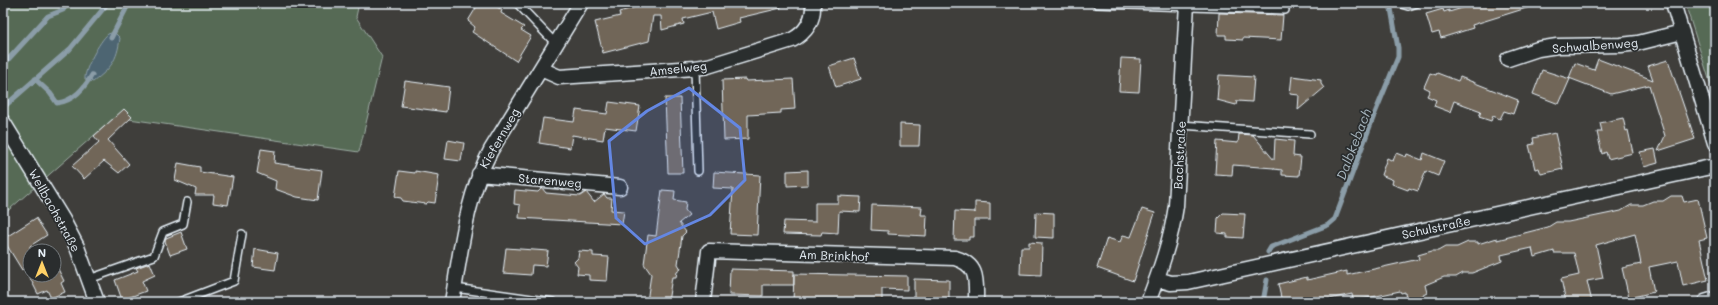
<svg xmlns="http://www.w3.org/2000/svg" width="1718" height="305" font-family="Mali,sans-serif">
<rect width="100%" height="100%" fill="#3f3e3b"/>
<filter id="ink" filterUnits="userSpaceOnUse"><feTurbulence type="fractalNoise" baseFrequency=".025" numOctaves="2"/><feDisplacementMap in="SourceGraphic" scale="8" xChannelSelector="R" yChannelSelector="G"/><feConvolveMatrix kernelMatrix="1 2 1 2 8 2 1 2 1" color-interpolation-filters="sRGB"/></filter>
<g filter="url(#ink)">
<path fill="#566a54" stroke="#9faea6" d="M3,3h356l-3,14 26,40 -23,95 -244,-35 -112,98z
M1685,3h30v95z"/>
<path fill="#4d6572" stroke="#8b9da8" d="M114,32l6,6c-3,23 -9,30 -27,44l-8,-3c-1,-9 15,-39 23,-45 2,-1 4,-1 6,-2z"/>
<g fill="none" stroke-linecap="round" stroke-linejoin="round">
<path stroke="#8b9da8" stroke-width="5" d="M111,38l18,-35
M3,65l45,-49 15,-6 5,-7
M35,79l15,14 7,10c17,-2 27,-15 35,-28
M6,105l64,-56 38,-46
M1268,252l3,-5 57,-22 7,-6 38,-101 25,-61v-9l-8,-45
M1263,302l4,-22"/>
</g>
<path fill="#716658" stroke="#e8f1f8" d="M479,3h12l11,7 -1,3 23,14 -3,3 10,6 -15,25 -44,-29 3,-5 -7,-6z
M642,3h138l1,5 -42,10 1,4 -24,7 -4,-17 -29,7 1,5 -22,6 -1,-14h-8l-4,25 -46,12 -8,-31 25,-6 -1,-4 24,-7z
M1479,3h54v3l-61,19 1,3 -32,10 -2,-6 -7,2 -6,-20 17,-5 1,3 5,-2v2z
M1219,13l64,2 -2,25 -38,-2v2l-17,-1v-4h-8z
M854,58l7,21 -25,8 -7,-21z
M1121,58l20,1 -2,33 -20,-1z
M1598,59l55,21 -5,-14 20,-6 27,79 -37,12 7,-15 -16,-51 -38,9 -42,-16 6,-15 19,7z
M1542,70l28,9 -11,25 -26,-10z
M1430,73l6,2 1,-2 21,8 2,-4 58,23 -5,14 -9,-3 -4,8 -7,-3 -2,5 -12,-4 2,-6 -27,-10 -4,11 -16,-6 2,-6 -9,-4 3,-6 -6,-3z
M1219,75l35,2 -2,25 -15,-1 -1,4 -19,-5z
M1292,76l29,4v4l3,4 -26,22 1,-15 -9,-1z
M745,79l1,2 47,-2 2,30 -14,1v3l-33,2v24l-24,1 -2,-60z
M405,81l44,6 -3,25 -45,-6z
M665,98h15l3,75h-15z
M609,102l31,4 -4,25 -31,-4 -2,13 -31,-5 -2,13 -31,-5 4,-25 31,4 2,-12 31,4z
M124,109l8,8 -24,23 21,24 -10,9 -15,-12 -20,18 -12,-13 27,-24 -5,-6z
M1623,118l3,13 2,-1 5,23 -25,6 -2,-7 -4,2 -5,-22h5l-2,-9z
M900,124l20,1 -1,21h-19z
M1555,133l8,36 -22,5 -2,-6 -4,1 -6,-24 5,-1 -1,-6z
M1239,134l14,1 21,25 1,-21 19,2 -1,15 8,1 -2,19 -17,-1v-5l-8,-1v-1l-41,-3 -1,10 -17,-1 2,-33 21,2z
M448,140l16,3 -3,18 -16,-2z
M261,149l14,2 -1,12 48,7 -4,30 -21,-3 -22,-8 1,-8 -19,-8z
M1655,149l3,14 -14,4 -4,-15z
M1396,153l10,4 1,-3 15,6 2,-7 20,8 -6,15 -12,-5 -8,20 -9,-3 -1,2 -16,-6 1,-4 -12,-5 6,-17 6,3z
M178,163l22,4v5l33,5 -5,28 -15,-2 1,-8h-19l1,-6 -21,-9z
M808,170v15l-21,1v-15z
M399,171l16,2v-2l24,4 -4,28 -7,-1 -2,2 -23,-3 -2,-3 -6,-1z
M714,172l46,3 -3,60 -27,-1 3,-45 -20,-1z
M542,188l4,5 34,3 6,-4 8,10 10,-8 3,4h5l-1,12 13,1 -2,13 -103,-6 1,-13 -6,-1 1,-14 23,2z
M662,190l13,1 -1,9 12,2 -1,8 4,5 -10,8 7,9 -4,4 -4,28 3,5 -4,3 -1,5h-4l-4,25h-21l4,-28 -7,-10 4,-29 8,1z
M838,196l23,1 -1,15 -21,-1 -1,22 -16,-1 -1,3 -38,-1 1,-13 31,1v-19h23z
M1671,196h11l2,6 14,-3 9,39 -8,2 9,40 -25,6 -5,-25 -29,6 5,25 -25,6 -7,-30 19,-4 -6,-30 -39,11 7,33 -16,3 5,21h-26l-5,-23 18,-4 -5,-22h-20v-2l-20,6 -2,-9 -31,7 1,6 -30,12h-9l-7,4h-12l-19,8 2,8 -17,9h-4l-1,-10 -4,1 -1,-2 -47,10 -1,-7 -36,8h-34l-4,-18 29,-7v3l40,-9v4l72,-16 -1,-4 14,-4h6l7,-4h12l11,-5h10v2l19,-6v2l51,-13 8,-5h12l53,-11 10,-6h12l10,-4h10z
M975,202l15,1v17h-16v17h-5v3h-15l1,-29 20,1v1z
M872,205l50,2 -1,8h6l-1,21 -38,-2v-3l-17,-1z
M1142,209l13,4 -22,68 -36,-13 10,-30 13,4 3,-7 8,2z
M1036,212l18,1v25l-19,-1z
M1223,213l22,1 -2,24 -16,-1v-3l-10,-1 1,-15z
M36,218l11,17 -17,11v17l-8,7 -19,-31z
M181,232l6,17 -17,6 -5,-14 1,-3z
M1029,242l13,1 -1,32 -21,-1 1,-27h8z
M506,248l42,3 -2,15 -14,-1 -1,10 -28,-2z
M255,249l23,4 -3,17 -22,-3z
M579,251l14,1v4l16,1 -2,24 -18,-1v-5l-12,-1 1,-7 -4,-5 4,-4z
M55,263l9,18 -3,2 4,9 -14,6 -4,-8 -9,4 -9,-18 25,-1z
M150,263l5,12 -13,6 4,10 -24,9 -7,-20 23,-9 -2,-3z
M730,269l64,2v14h-31v11l-34,-1z
M794,274l113,2v14l-25,-1v13h-89z
M914,279l35,1v22h-35z"/>
<g fill="none" stroke-linecap="round" stroke-linejoin="round">
<defs>
<path id="lane" d="M517,3l39,41
M1398,3l10,3 9,-3
M1097,4l188,6
M695,68l3,103
M1181,125l129,9
M89,279l65,-23 9,-24 20,-8 4,-22
M455,288l98,14
M179,302l55,-21 8,-47"/>
<path id="street" d="M1673,3l42,140
M1508,59l30,-10 19,-3 64,-1 17,-2 44,-11
M541,69l18,8 136,-9 13,-2 84,-26c15,-8 22,-20 21,-37
M3,122l60,98 14,27 20,55
M479,174l141,13
M1157,279l14,4 17,-1 527,-116
M452,302c9,-52 14,-105 39,-152l90,-147
M703,302l6,-51 246,7c24,7 21,23 21,44
M1148,302c12,-31 23,-62 28,-96l11,-203
M1705,302l10,-3"/>
</defs>
<use href="#lane" stroke="#e8f1f8" stroke-width="10"/>
<use href="#street" stroke="#e8f1f8" stroke-width="17"/>
<use href="#lane" stroke="#2a2d2e" stroke-width="7"/>
<use href="#street" stroke="#2a2d2e" stroke-width="14"/>
</g>
</g>
<path fill="#6487e3" fill-opacity="0.2" stroke="#6487e3" stroke-width="3" stroke-linejoin="round" d="M689,88l51,40 5,52 -35,35 -65,29 -29,-26 -7,-77 38,-30z"/>
<g text-anchor="middle" dominant-baseline="central" stroke-width="3.5" stroke-linejoin="round" paint-order="stroke">
<g font-size="12" fill="#e8f1f8" stroke="#2a2d2e">
<text transform="translate(1595 45) rotate(-4)">Schwalbenweg</text>
<text transform="translate(678 68) rotate(-6)">Amselweg</text>
<text transform="translate(499 138) rotate(-60)">Kiefernweg</text>
<text transform="translate(1179 155) rotate(-87)">Bachstraße</text>
<text transform="translate(550 180) rotate(5)">Starenweg</text>
<text transform="translate(55 210) rotate(61)">Wellbachstraße</text>
<text transform="translate(1436 227) rotate(-12)">Schulstraße</text>
<text transform="translate(834 255) rotate(2)">Am Brinkhof</text>
</g>
<g font-size="13" font-style="italic" fill="#aab9c2" stroke="#2a2d2e">
<text transform="translate(1353 144) rotate(-69)">Dalbkebach</text>
</g>
</g>
<rect width="1718" height="305" fill="none" stroke="#2a2d2e" stroke-width="16"/>
<rect x="8" y="8" width="1702" height="289" fill="none" stroke="#e8f1f8" stroke-width="1.5" filter="url(#ink)"/>
<g transform="translate(42 263)"><circle r="19" fill="#2a2d2e" stroke="#767b7f"/>
<path d="M0-3L7 15L0 10L-7 15Z" fill="#ffd166"/>
<text y="-6" font-size="11" font-weight="bold" text-anchor="middle" fill="#e8f1f8">N</text>
</g>
</svg>
